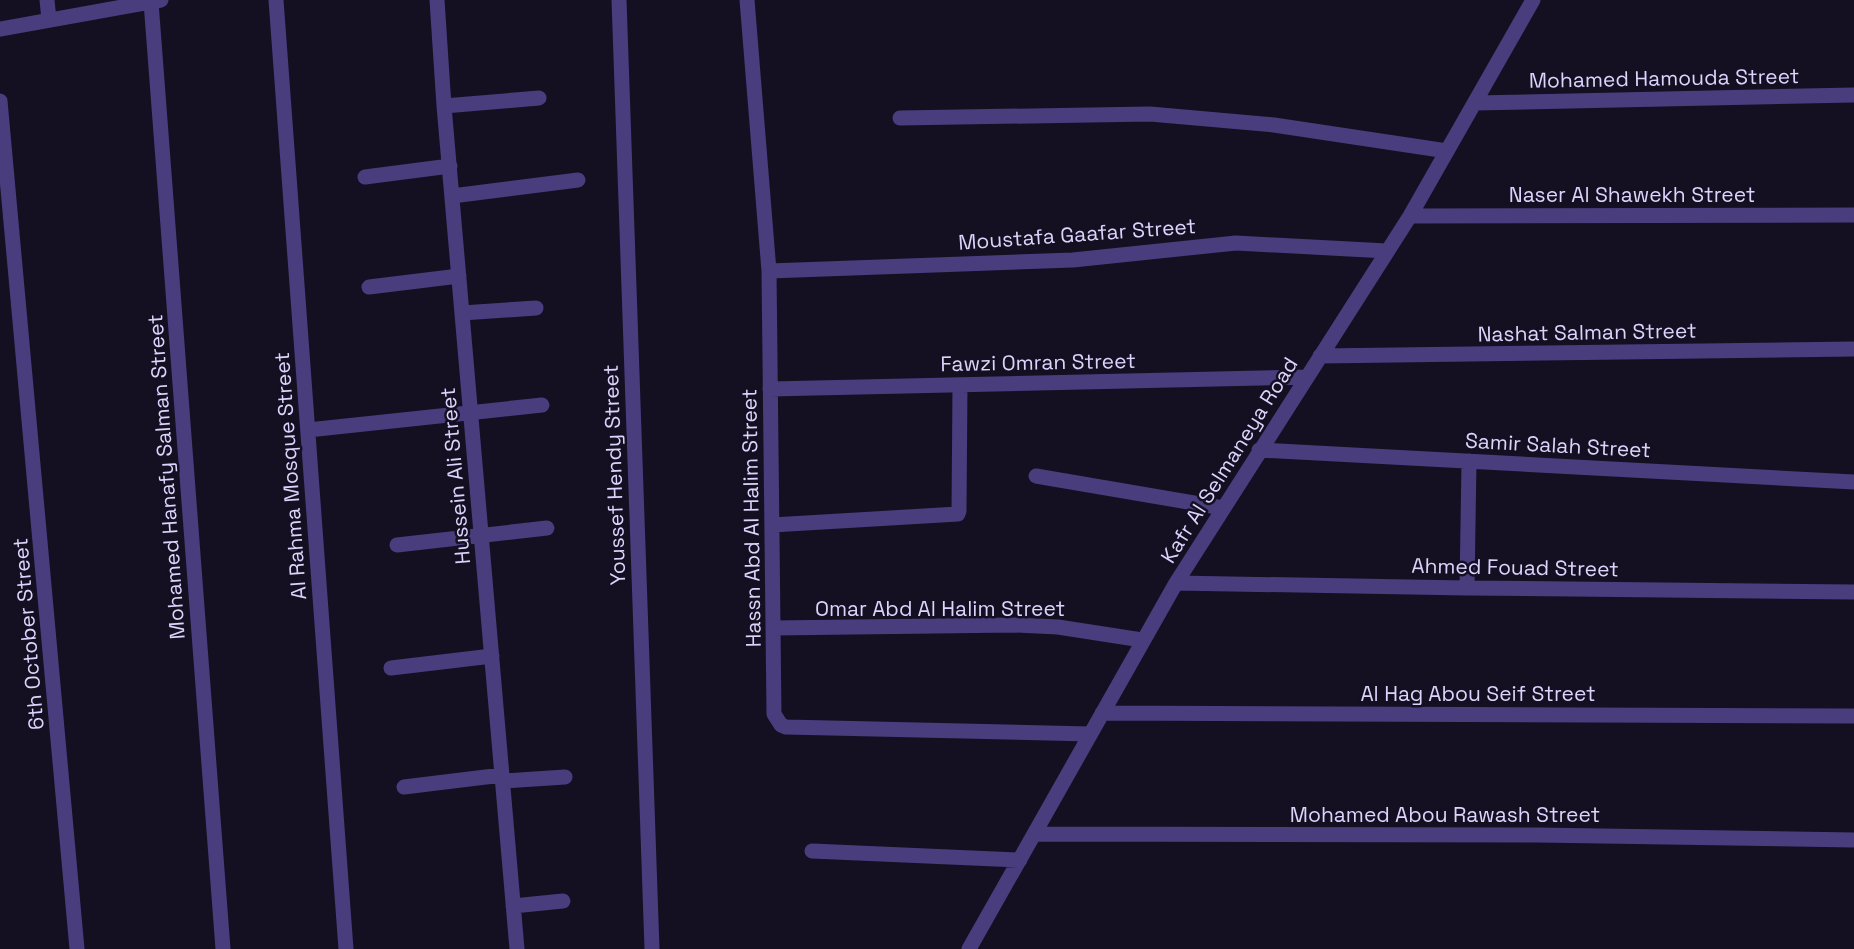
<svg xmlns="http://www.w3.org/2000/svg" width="1854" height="949" font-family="'Space Grotesk',sans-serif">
<rect width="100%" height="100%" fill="#150f22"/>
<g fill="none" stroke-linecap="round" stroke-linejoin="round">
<path stroke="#493d7d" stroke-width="15" d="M900,118l250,-4 124,11 173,26"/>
<path stroke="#493d7d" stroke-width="15" d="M47,0l2,20
M276,0l70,949
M437,0l7,106 73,843
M619,0l33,949
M747,0l22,271 5,443 7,11 5,2 304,7
M151,2l72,947
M0,29l161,-29
M0,101l77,848
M1475,103l379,-8
M444,106l95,-8
M365,177l85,-11
M452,196l126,-16
M1410,216l444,-1
M769,271l304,-11 163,-17 151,8
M369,287l90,-11
M462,313l74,-5
M1320,356l534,-7
M770,389l536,-12
M308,430l234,-25
M1259,450l595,32
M1036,476l187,32
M772,525l186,-11 1,-3 1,-126
M397,545l150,-17
M1176,583l291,5 387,4
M1467,588l2,-127
M773,628l242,-3 43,2 84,13
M391,668l101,-12
M1102,713l752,3
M503,781l62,-4
M404,787l98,-12
M1035,834l502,1 317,5
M812,851l208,9
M513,906l50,-5
M969,949l207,-366 234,-367 123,-216"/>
</g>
<g text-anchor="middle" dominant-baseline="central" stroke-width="5" stroke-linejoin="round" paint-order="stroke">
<g font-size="21" fill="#ddd3fc" stroke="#150f22">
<text transform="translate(1664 78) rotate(-1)">Mohamed Hamouda Street</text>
<text x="1632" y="194">Naser Al Shawekh Street</text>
<text transform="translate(1077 234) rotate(-4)">Moustafa Gaafar Street</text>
<text transform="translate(1587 332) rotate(-1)">Nashat Salman Street</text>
<text transform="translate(1038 362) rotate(-1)">Fawzi Omran Street</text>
<text transform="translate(1558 445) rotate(3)">Samir Salah Street</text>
<text transform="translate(1229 460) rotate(-58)">Kafr Al Selmaneya Road</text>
<text transform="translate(614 475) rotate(-92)">Youssef Hendy Street</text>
<text transform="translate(290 476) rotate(-94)">Al Rahma Mosque Street</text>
<text transform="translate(455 476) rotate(-95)">Hussein Ali Street</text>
<text transform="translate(166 477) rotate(-94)">Mohamed Hanafy Salman Street</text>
<text transform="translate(751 518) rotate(-91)">Hassn Abd Al Halim Street</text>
<text transform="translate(1515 567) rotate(1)">Ahmed Fouad Street</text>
<text x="940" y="608">Omar Abd Al Halim Street</text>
<text transform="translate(28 634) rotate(-95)">6th October Street</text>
<text x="1478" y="693">Al Hag Abou Seif Street</text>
<text x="1445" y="814">Mohamed Abou Rawash Street</text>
</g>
</g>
</svg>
